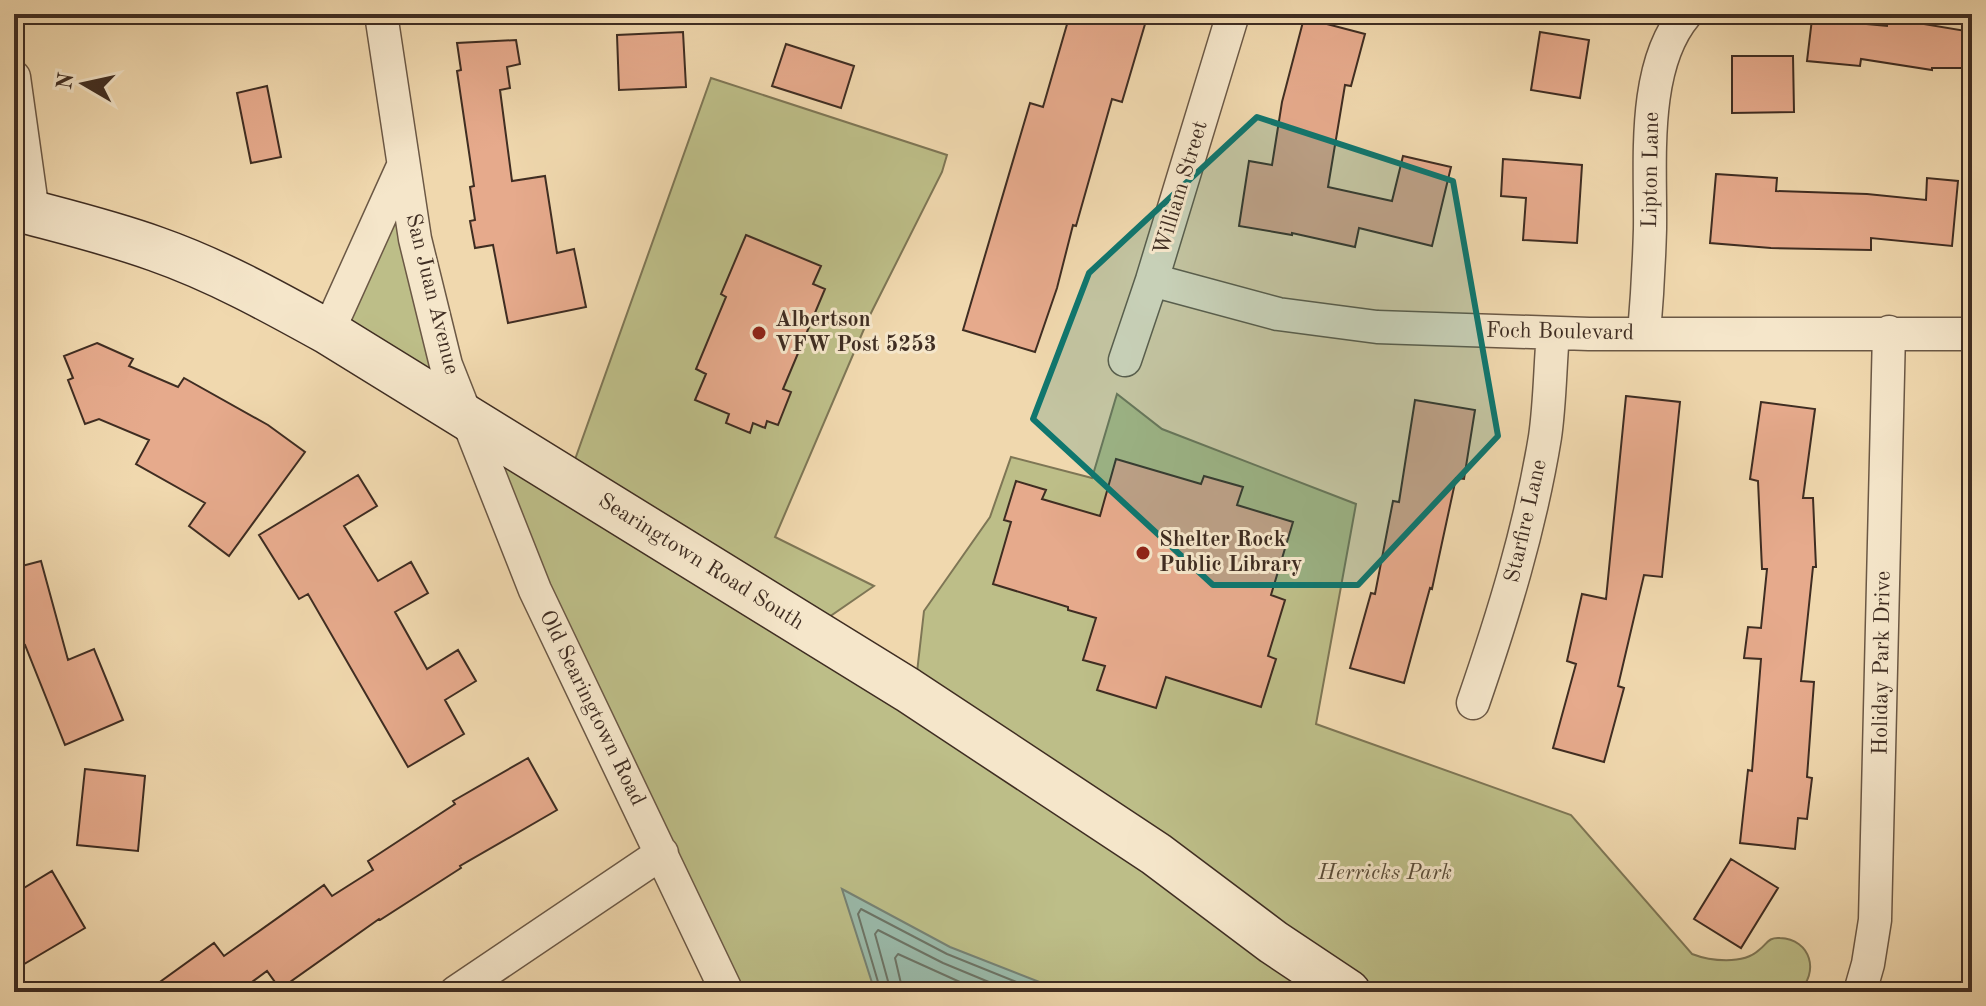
<svg xmlns="http://www.w3.org/2000/svg" width="1986" height="1006" font-family="'Old Standard TT',serif">
<rect width="100%" height="100%" fill="#f0d8ae"/>
<filter id="stains"><feTurbulence type="fractalNoise" baseFrequency=".0025" numOctaves="4"/><feColorMatrix values="0 0 0 0 .2 0 0 0 0 .09 0 0 0 0 .02 0 0 0 .5 -.17"/></filter>
<radialGradient id="worn" r=".72"><stop offset=".6" stop-color="#630" stop-opacity="0"/><stop offset="1" stop-color="#630" stop-opacity=".3"/></radialGradient>
<path fill="#bdbe88" stroke="#7e7655" stroke-width="2" d="M711,78l236,77 -5,17 -72,143 -95,222 99,49 -55,38 97,57 8,-70 66,-94 21,-60 81,21 25,-84 45,35 194,75 -40,220 255,91 121,139c18,7 51,11 67,-4 8,-6 9,-13 21,-12 31,1 40,35 18,54h-1071l-259,-573 100,60z
M402,175l58,236 -127,-80z"/>
<path fill="#9abaaa" stroke="#768274" stroke-width="2" d="M842,889l108,58 115,45h-190z"/>
<g fill="none" stroke-linecap="round" stroke-linejoin="round">
<path stroke="#6c7466" stroke-width="2" d="M881,992l-23,-78 3,-5 86,45 94,38
M891,992l-16,-58 3,-4 65,33 70,29
M903,992l-8,-34 3,-4 84,38"/>
</g>
<path fill="#e6aa8c" stroke="#3f2d22" stroke-width="2" d="M1070,14h78l-26,88 -10,-3 -36,127 -3,-1 -16,63 -22,64 -72,-22 67,-227 13,4z
M1304,18l61,16 -14,52 -6,-1 -17,102 64,14 11,-45 48,11 -19,79 -73,-18 -4,19 -63,-14v2l-53,-9 10,-65 23,4 10,-63z
M1888,18l84,14v36h-40v2l-71,-11 -1,7 -53,-5 5,-42 75,7z
M683,32l3,55 -67,3 -2,-55z
M1540,32l49,8 -9,58 -49,-8z
M516,40l4,24 -13,3 3,21 -10,2 12,91 33,-5 12,77 17,-4 12,58 -78,16 -15,-78 -18,3 -5,-27 5,-1 -5,-33 4,-1 -17,-115 4,-1 -4,-27z
M786,44l68,22 -13,42 -69,-22z
M1732,56h61l1,56 -62,1z
M267,86l14,71 -30,6 -14,-70z
M1503,159l79,6 -5,78 -54,-3 3,-42 -25,-2z
M1716,174l61,4 -1,13 91,3 59,6 1,-22 31,3 -6,65 -81,-8v12l-100,-2 -61,-5z
M746,235l75,31 -8,18 12,5 -42,100 8,3 -13,33 -11,-4 -2,7 -12,-5 -3,10 -24,-10 3,-9 -34,-14 11,-26 -10,-5 30,-72 -5,-3z
M97,343l36,16 -4,7 49,21 6,-9 84,47 37,27 -76,104 -40,-30 16,-23 -69,-39 13,-24 -50,-21 -14,5 -17,-44 5,-2 -9,-22z
M1626,396l54,6 -18,175 -18,-2 -26,111 6,2 -20,74 -51,-14 23,-84 -9,-3 15,-67 24,5z
M1415,400l60,10 -11,69 -8,-1 -24,111 -2,-1 -26,95 -54,-15 21,-75 4,1 18,-93 6,1z
M1761,402l54,7 -12,89h10l3,69h-3l-12,114 13,1 -7,95 5,1 -5,41 -9,-1 -3,31 -55,-6 8,-73 4,1 9,-112 -17,-1 4,-31 13,1 6,-59h-5l-4,-88 -8,-2z
M1116,459l85,25 3,-8 39,11 -6,18 56,17 -22,73 14,5 -17,56 8,3 -15,48 -95,-30 -10,31 -59,-18 8,-24 -22,-6 13,-42 -28,-8v-3l-75,-23 18,-62 -7,-2 12,-39 30,9 -4,9 58,17z
M358,475l19,31 -33,20 34,55 33,-19 17,31 -33,19 32,57 31,-19 18,31 -31,19 19,34 -56,33 -100,-173 -9,5 -40,-64z
M41,561l27,99 26,-11 29,71 -58,25 -40,-100 -11,3v-80z
M528,758l29,52 -97,56 1,2 -81,52 -1,-1 -99,70 -13,-18 -29,21h-92l68,-49 10,13 100,-71 8,11 41,-26 -5,-9 87,-57 -2,-3z
M85,769l60,7 -7,75 -61,-6z
M1731,859l47,29 -37,60 -47,-29z
M52,871l33,57 -71,42v-76z"/>
<g fill="none" stroke-linecap="round" stroke-linejoin="round">
<defs>
<path id="minor" d="M381,14l34,225 31,126 89,225 192,402
M14,77l19,136
M1152,280l126,34 99,13 212,7h383
M328,332l75,-166
M1644,334c3,-35 5,-70 6,-105 1,-66 -9,-162 36,-215
M1125,360l27,-80 81,-266
M1473,703c30,-87 57,-174 72,-266 5,-34 5,-70 8,-104
M456,992l206,-139
M1860,992l8,-28 7,-44 14,-588"/>
<path id="secondary" d="M14,208c48,13 95,24 142,41 60,21 116,52 172,83l580,358 248,164 117,88 75,50"/>
</defs>
<use href="#minor" stroke="#6b5845" stroke-width="35"/>
<use href="#secondary" stroke="#3f2d22" stroke-width="47"/>
<use href="#minor" stroke="#f5e6ca" stroke-width="32"/>
<use href="#secondary" stroke="#f5e6ca" stroke-width="44"/>
</g>
<path fill="#0f766e" fill-opacity="0.2" stroke="#0f766e" stroke-width="6" stroke-linejoin="round" d="M1257,117l196,64 45,255 -140,149h-145l-180,-166 56,-146z"/>
<g fill="#8f2418" stroke="#f5e6ca" stroke-width="3">
<circle cx="759" cy="333" r="8"/>
<circle cx="1143" cy="553" r="8"/>
</g>
<g text-anchor="middle" dominant-baseline="central" stroke-width="6" stroke-linejoin="round" paint-order="stroke">
<g font-size="22" fill="#3f2d22" stroke="#f5e6ca">
<text transform="translate(1651 170) rotate(-89)">Lipton Lane</text>
<text transform="translate(1181 188) rotate(-73)">William Street</text>
<text transform="translate(432 294) rotate(76)">San Juan Avenue</text>
<text transform="translate(1560 332) rotate(1)">Foch Boulevard</text>
<text transform="translate(1526 521) rotate(-77)">Starfire Lane</text>
<text transform="translate(701 562) rotate(32)">Searingtown Road South</text>
<text transform="translate(1882 663) rotate(-89)">Holiday Park Drive</text>
<text transform="translate(592 708) rotate(64)">Old Searingtown Road</text>
</g>
<g font-size="22" font-weight="bold" fill="#3f2d22" stroke="#f5e6ca" text-anchor="start">
<text x="775" y="320">Albertson<tspan x="775" dy="25">VFW Post 5253</tspan></text>
<text x="1159" y="540">Shelter Rock<tspan x="1159" dy="25">Public Library</tspan></text>
</g>
<g font-size="22" font-style="italic" fill="#584a36" stroke="#f5e6ca">
<text x="1385" y="873">Herricks Park</text>
</g>
</g>
<rect width="1986" height="1006" fill="none" stroke="#f0d8ae" stroke-width="48"/>
<rect x="16" y="16" width="1954" height="974" fill="none" stroke="#3f2d22" stroke-width="4"/>
<rect x="24" y="24" width="1938" height="958" fill="none" stroke="#3f2d22" stroke-width="2"/>
<g transform="translate(84 84) rotate(279)" stroke="#f5e6ca" stroke-width="6" paint-order="stroke">
<path d="M0-6L14 30L0 20L-14 30Z" fill="#3f2d22"/>
<text y="-12" font-size="22" font-weight="bold" text-anchor="middle" fill="#3f2d22">N</text>
</g>
<rect width="100%" height="100%" filter="url(#stains)"/>
<rect width="100%" height="100%" fill="url(#worn)"/>
</svg>
